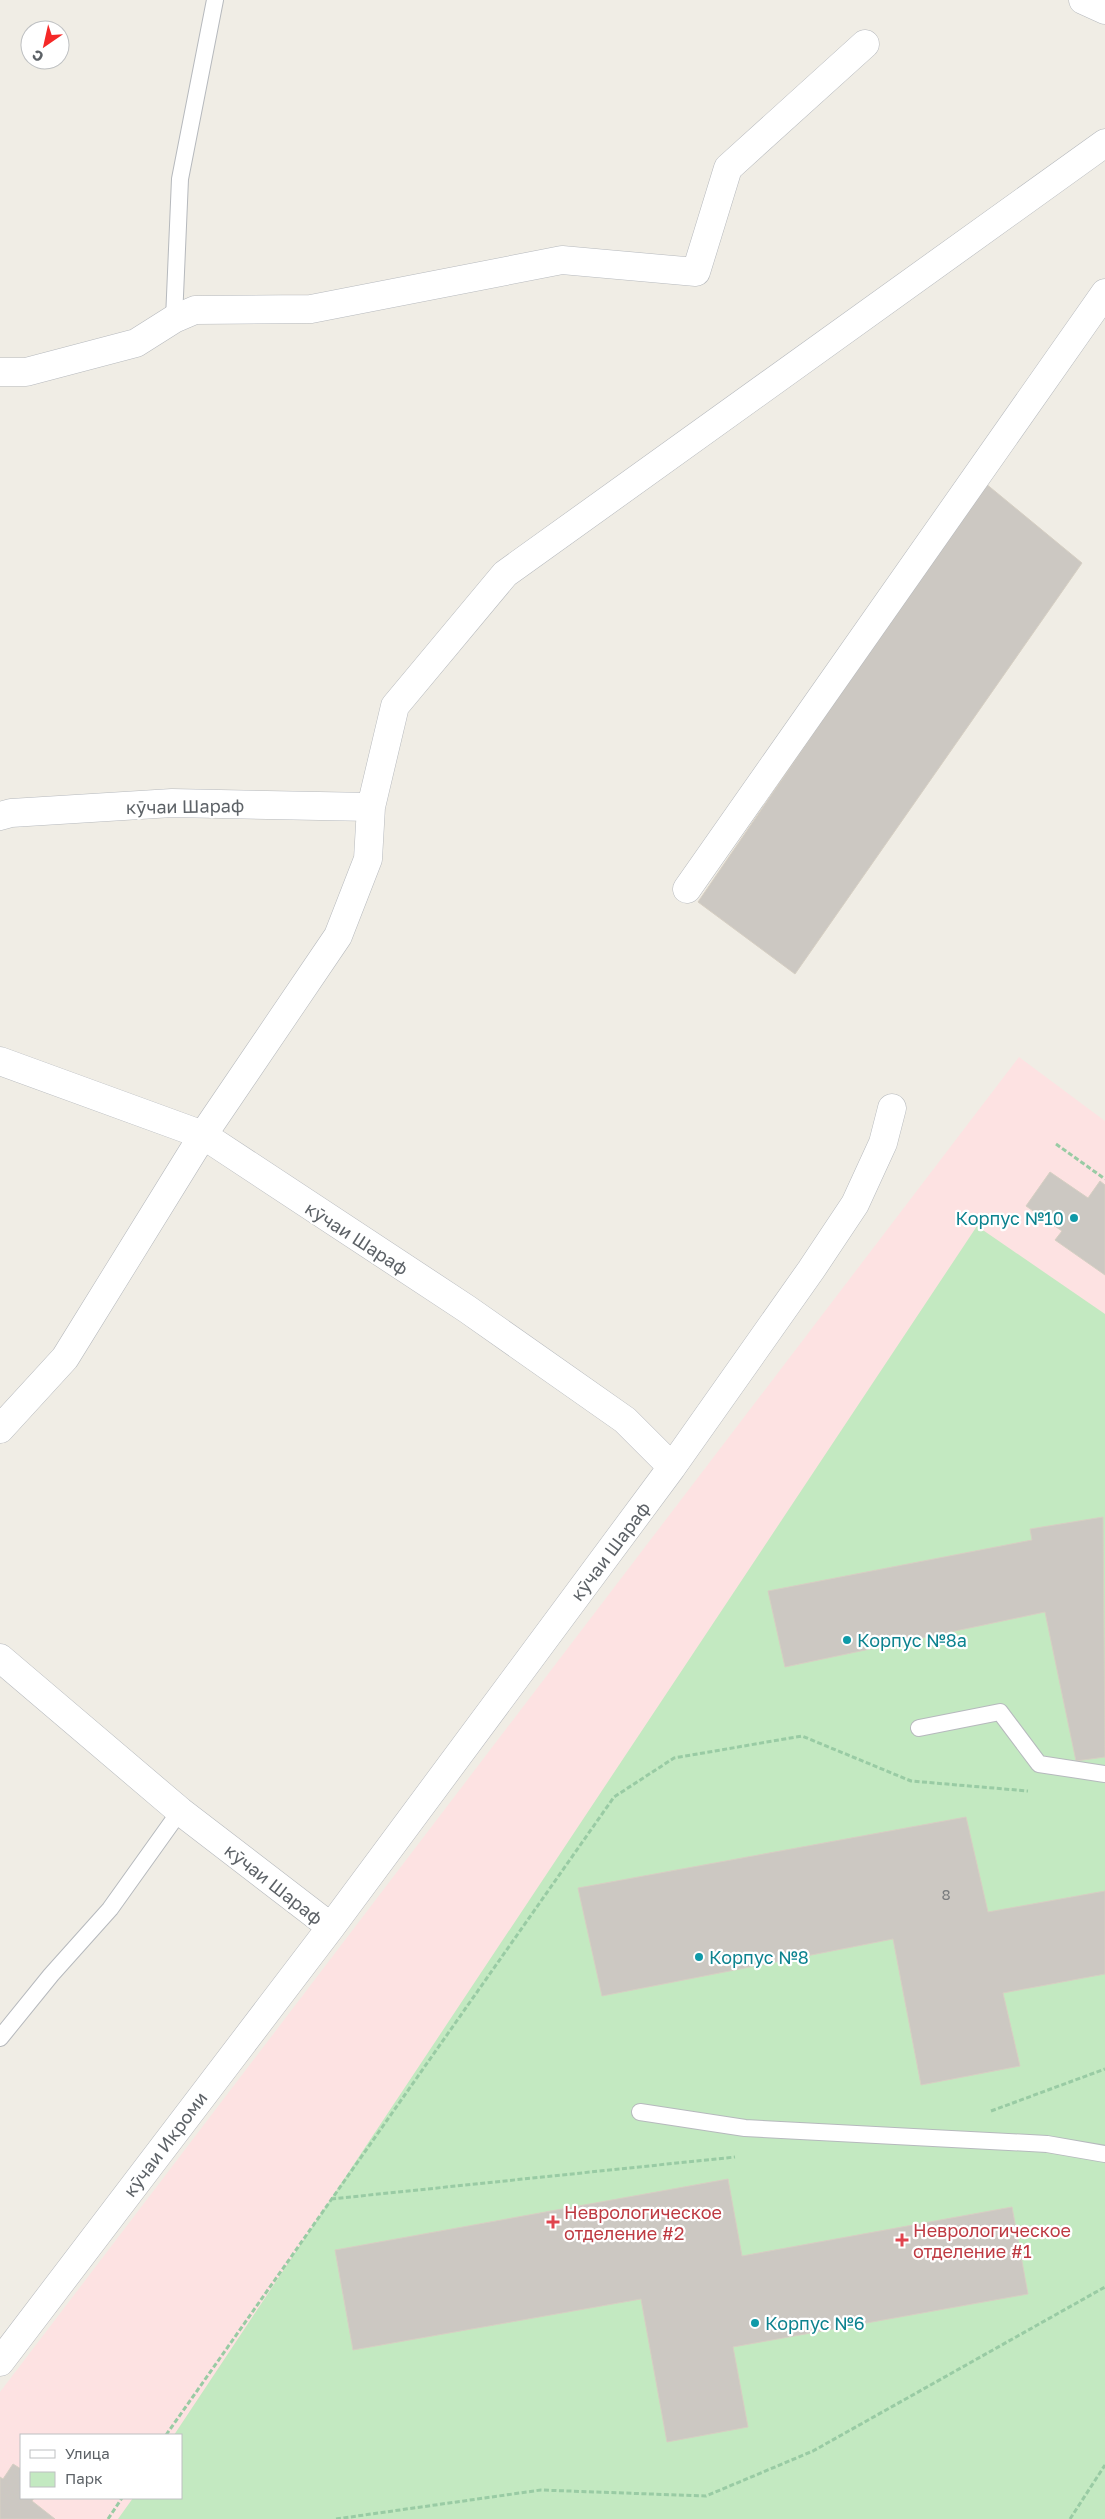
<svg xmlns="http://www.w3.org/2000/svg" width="1105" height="2519" font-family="'Golos Text',sans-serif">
<rect width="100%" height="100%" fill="#f0ede5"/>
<path fill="#fde2e2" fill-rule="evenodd" d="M1019,1057l86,64v1398h-1105v-127zM21,2435h160v63h-160z"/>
<path fill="#c3e9c1" d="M977,1226l128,88v1205h-987l15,-21h48v-63h-7z"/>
<path fill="#ccc8c2" stroke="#d6cfc3" d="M985,483l97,80 -287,411 -97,-72z
M1050,1172l38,26 12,-17 5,4v90l-50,-35 7,-9 -36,-25z
M1103,1517l2,240 -29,4 -31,-149 -260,55 -17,-76 264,-51 -2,-11z
M966,1817l22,95 117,-21v83l-102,19 17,73 -99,19 -28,-146 -291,57 -24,-108z
M728,2179l14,77 270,-49 16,87 -295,53 15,80 -81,15 -26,-143 -288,51 -18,-100z
M13,2464l8,5v29h13l-2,3 23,18h-55v-42l3,2z"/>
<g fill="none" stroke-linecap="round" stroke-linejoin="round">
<defs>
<path id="lane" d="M174,319l6,-140 35,-179
M919,1728l81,-16 39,52 66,10
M0,2038l51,-63 59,-66 70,-98
M640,2112l105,16 302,16 58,10"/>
<path id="street" d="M1083,0l22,10
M0,372h26l110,-29 38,-24 21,-9 116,-1 251,-49 134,12 32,-104 137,-124
M0,816l11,-3 161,-10 199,4
M687,889l418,-596
M0,1061l203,74 264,174 158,111 47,47
M0,1429l65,-71 138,-223 135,-199 30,-77 3,-52 24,-101 110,-132 600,-431
M0,1658l180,153 151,116
M0,2362l331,-435 341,-460 139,-197 44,-66 28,-61 9,-35"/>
</defs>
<use href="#lane" stroke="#b6b9bd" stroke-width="18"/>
<use href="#street" stroke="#b6b9bd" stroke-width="29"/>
<path stroke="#99cba4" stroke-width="3" stroke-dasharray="5 2.5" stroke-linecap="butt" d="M1056,1144l49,35
M991,2111l114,-42
M331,2199l404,-42
M166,2435l448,-638 60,-39 128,-22 109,45 117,10
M108,2519l14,-21
M336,2519l205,-29 165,6 107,-45 292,-164
M1070,2519l35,-54"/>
<use href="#lane" stroke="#fff" stroke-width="16"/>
<use href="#street" stroke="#fff" stroke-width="28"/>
</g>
<g fill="#0f9aa8" stroke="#fff" stroke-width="2">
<circle cx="1074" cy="1218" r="5"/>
<circle cx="847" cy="1640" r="5"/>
<circle cx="699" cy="1957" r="5"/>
<circle cx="755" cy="2323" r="5"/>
</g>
<g fill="#e0444e" stroke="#fff" stroke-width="2">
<path d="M550.5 2214.5h5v5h5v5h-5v5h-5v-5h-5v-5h5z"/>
<path d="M899.5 2232.5h5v5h5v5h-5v5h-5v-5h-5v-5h5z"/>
</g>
<g text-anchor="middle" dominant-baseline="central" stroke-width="4.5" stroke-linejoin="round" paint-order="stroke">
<g font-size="15" fill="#797c7e">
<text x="946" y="1894">8</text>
</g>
<g font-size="18" fill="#5d6267" stroke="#fff">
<text transform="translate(185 806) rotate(-1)">кӯчаи Шараф</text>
<text transform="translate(357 1238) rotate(33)">кӯчаи Шараф</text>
<text transform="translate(610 1551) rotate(-53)">кӯчаи Шараф</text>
<text transform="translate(274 1884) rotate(38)">кӯчаи Шараф</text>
<text transform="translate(165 2144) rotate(-53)">кӯчаи Икроми</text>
</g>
<g font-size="18" fill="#0d838f" stroke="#fff" text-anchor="start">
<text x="1064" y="1218" text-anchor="end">Корпус №10</text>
<text x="857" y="1640">Корпус №8а</text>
<text x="709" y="1957">Корпус №8</text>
<text x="765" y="2323">Корпус №6</text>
</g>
<g font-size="18" fill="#be3a42" stroke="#fff" text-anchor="start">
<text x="564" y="2212">Неврологическое<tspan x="564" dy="21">отделение #2</tspan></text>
<text x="913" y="2230">Неврологическое<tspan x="913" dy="21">отделение #1</tspan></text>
</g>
</g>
<rect x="20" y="2434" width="162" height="65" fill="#ffffff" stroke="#bec0c2"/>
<rect x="30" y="2450" width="25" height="8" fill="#ffffff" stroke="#bec0c2"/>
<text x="65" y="2459" font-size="15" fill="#5d6267">Улица</text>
<rect x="30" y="2472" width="25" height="15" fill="#c3e9c1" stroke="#bec0c2"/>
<text x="65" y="2484" font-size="15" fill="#5d6267">Парк</text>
<g transform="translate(45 45) rotate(214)"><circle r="24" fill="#ffffff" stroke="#bec0c2"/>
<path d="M0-4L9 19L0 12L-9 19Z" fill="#f52827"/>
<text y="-8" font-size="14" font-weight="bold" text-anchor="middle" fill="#5d6267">С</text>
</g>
</svg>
